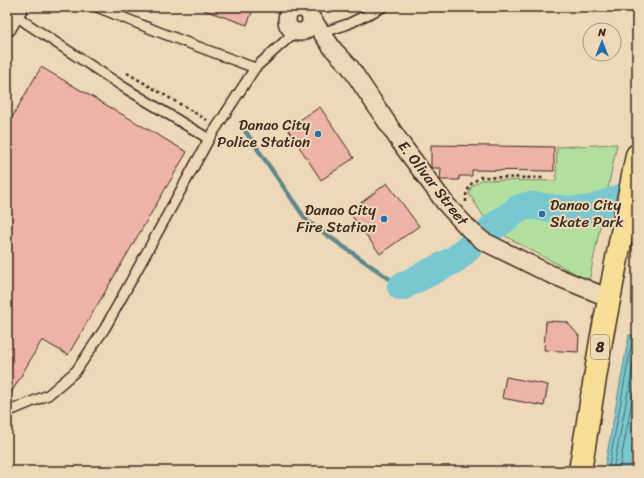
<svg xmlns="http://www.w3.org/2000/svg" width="644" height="478" font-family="Sriracha,sans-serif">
<rect width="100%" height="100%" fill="#edd9b7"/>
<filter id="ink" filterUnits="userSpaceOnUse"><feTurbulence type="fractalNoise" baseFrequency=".025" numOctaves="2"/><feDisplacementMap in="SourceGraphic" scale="8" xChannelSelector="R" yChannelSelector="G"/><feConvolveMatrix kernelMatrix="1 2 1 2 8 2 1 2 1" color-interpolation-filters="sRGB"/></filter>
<g filter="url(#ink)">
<path fill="#b2df9e" stroke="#76845e" d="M617,144l-28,137 -84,-45 -19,-16 -17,-26 2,-7 10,-7 75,1 1,-34z"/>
<path fill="#77c8d1" stroke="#5f8989" d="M629,335h8v136h-33z"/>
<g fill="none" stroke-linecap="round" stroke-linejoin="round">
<path stroke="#536966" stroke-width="1" d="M608,471l24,-130 1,-1 4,-1
M613,471l24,-126
M619,471l18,-98"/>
<path stroke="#5f8989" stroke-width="4.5" d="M241,125l66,96 94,66"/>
<path stroke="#77c8d1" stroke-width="28" d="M492,228l22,-16 6,-4 7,-2h7l35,4h13l13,-2 12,-5 30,-10
M401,287l55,-28 13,-12"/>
</g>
<path fill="#edb3a6" stroke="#3b2a1e" d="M201,7h53l-7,18 -46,-16z
M41,67l146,85 -119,203 -26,-15 -35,60v-274z
M320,107l34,51 -33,22 -34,-52z
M431,145l123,2v24l-82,-1v6h-13v4h-19l1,-12h-9l-1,-1z
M387,183l32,43 -39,28 -31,-42z
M546,321l21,1 12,14 -1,16 -34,-2z
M506,377l42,8 -4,21 -42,-8z"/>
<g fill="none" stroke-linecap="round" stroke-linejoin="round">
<defs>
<path id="lane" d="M97,7l62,25 96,36 40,-36
M15,15l14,10 96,63 84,51
M321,33l27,-9 35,-17
M7,412l41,-17 28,-24 29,-43 104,-189 46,-71"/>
<path id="street" d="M287 20a12 12 0 1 1 24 0a12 12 0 1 1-24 0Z
M310,16l23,33 17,18 50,75 45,61 24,26 14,12 67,33 59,24
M7,28l12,-21"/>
<path id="highway" d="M580,471l21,-130 36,-186"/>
</defs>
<use href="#lane" stroke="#3b2a1e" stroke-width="12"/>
<use href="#street" stroke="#3b2a1e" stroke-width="20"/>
<use href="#highway" stroke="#3b2a1e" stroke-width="25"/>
<path stroke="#3b2a1e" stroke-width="2.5" stroke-dasharray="3 3" stroke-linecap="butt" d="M127,73l80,47
M466,202v-7l4,-10 10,-8 65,1"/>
<use href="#lane" stroke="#edd9b7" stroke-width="9"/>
<use href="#street" stroke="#edd9b7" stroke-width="17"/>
<use href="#highway" stroke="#f9df96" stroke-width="22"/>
</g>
</g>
<g fill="#1f6fb2" stroke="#edd9b7" stroke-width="1.5">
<circle cx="318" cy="134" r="4"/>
<circle cx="542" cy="214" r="4"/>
<circle cx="384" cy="219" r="4"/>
</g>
<g text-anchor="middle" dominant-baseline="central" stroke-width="4" stroke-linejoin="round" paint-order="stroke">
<rect fill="#edd9b7" stroke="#705e4c" stroke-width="1" x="591" y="335" width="18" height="24" rx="3"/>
<g font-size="14" font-weight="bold" fill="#3b2a1e">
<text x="600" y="347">8</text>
</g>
<g font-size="15" fill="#3b2a1e" stroke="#edd9b7" text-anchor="end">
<text x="310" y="125">Danao City<tspan x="310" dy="17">Police Station</tspan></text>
<text x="550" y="205" text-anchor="start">Danao City<tspan x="550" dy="17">Skate Park</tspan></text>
<text x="376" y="210">Danao City<tspan x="376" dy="17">Fire Station</tspan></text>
</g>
<g font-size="15" fill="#3b2a1e" stroke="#edd9b7">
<text transform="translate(433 183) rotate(52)">E. Olivar Street</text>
</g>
</g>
<rect width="644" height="478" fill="none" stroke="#edd9b7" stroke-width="24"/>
<rect x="12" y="12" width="620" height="454" fill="none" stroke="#3b2a1e" stroke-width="1.5" filter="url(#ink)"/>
<g transform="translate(602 42)"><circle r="19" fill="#edd9b7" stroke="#a6937a"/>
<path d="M0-3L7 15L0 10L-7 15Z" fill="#1f6fb2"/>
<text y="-6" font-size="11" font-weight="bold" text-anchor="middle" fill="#3b2a1e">N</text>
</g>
</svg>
